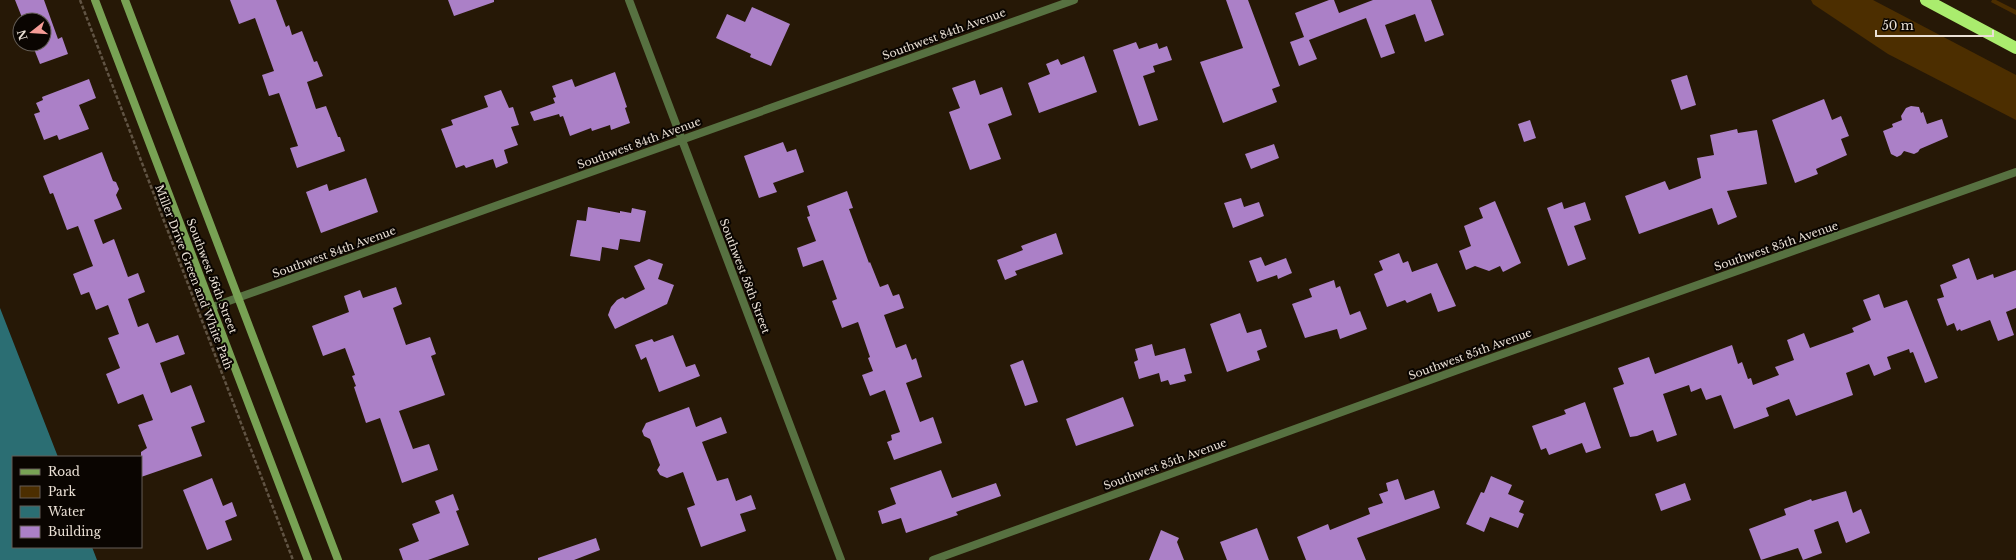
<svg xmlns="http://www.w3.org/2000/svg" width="2016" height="560" font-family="'Libre Baskerville',serif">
<rect width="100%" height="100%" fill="#261806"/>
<path fill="#4c2e00" d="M1811,0h62l143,75v45l-128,-66 -75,-50z
M1992,0h4l20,10v5l-25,-13z"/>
<path fill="#2b6e73" d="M0,308l58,149h-45v90h79l5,13h-97z"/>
<path fill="#ab80c7" d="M15,0h29l14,39 4,-2 6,17 -28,10 -8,-20h12v-24h-21z
M230,0h46l10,27 3,-2 3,10 10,-4 12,31 3,-1 6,15 -16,6 9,27 10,-3 12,31h2l5,14 -48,17 -7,-20 8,-2 -19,-53 -10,3 -7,-21 12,-4 -19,-53 -16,6z
M448,0h46v2l-40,14z
M1226,0h22l32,86 -8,3 5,13 -54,21 -23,-61 43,-14z
M1329,0h5l5,13 34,-13h58l13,35 -19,7 -10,-28 -30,11 10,28 -14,5 -15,-40 -57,22 8,19 -18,7 -9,-24 14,-5 -9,-24z
M752,7l38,17 -19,42 -21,-9 1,-3 -35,-16 11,-24 18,8z
M1136,42l3,7 18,-6 2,6 8,-3 5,14 -19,6 2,6 -12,4 15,44 -19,6 -26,-76z
M1084,56l13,36 -58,21 -11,-30 22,-9 -4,-10 12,-5 3,6z
M615,72l12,35 -2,1 5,15 -19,7 -1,-5 -18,6 -1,-3 -21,8 -7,-20 -3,1 -1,-3 -25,7 -4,-9 25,-9 -2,-5 3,-1 -4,-11 20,-7 3,8z
M1687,75l9,30 -15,5 -10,-30z
M89,79l7,19 -17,7 10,24 -30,11 -2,-5 -13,5 -10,-26 6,-2 -4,-9 7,-3 -1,-3z
M975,80l5,15 22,-8 10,28 -24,9 13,35 -31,11 -21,-58 11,-4 -8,-20z
M501,90l8,18 4,-1 6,18 -8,2 7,18 -14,5 4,13 -12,5 -3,-9 -27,9 -2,-3 -8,3 -15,-39 12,-4 -2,-5 37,-13 -4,-11z
M1824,99l8,21 9,-4 8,20 -8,3 6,16 -31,14 2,5 -23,9 -23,-63z
M1911,106l8,1 2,6 2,-1 4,12 15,-5 6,18 -28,12 -2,3 -4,2 -10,-3 -3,4 -4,2 -6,-3 -8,-23 10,-4 -1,-3 10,-4 -1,-4 5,-8z
M1530,120l6,18 -12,4 -6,-18z
M1737,129l1,4 19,-3 10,54 -40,7 10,26 -19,8 -6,-17 -73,26 -14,-38 40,-15 4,9 32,-12 -4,-20 17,-3 -4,-20z
M783,142l4,10 9,-3 8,23 -31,11 4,9 -18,6 -15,-42z
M1274,144l5,14 -28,11 -6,-15z
M102,152l11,29 3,1 3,7 -3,6 6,14 -28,11 9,24 11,-5 14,38 10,-4 7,19 -17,7 10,28 10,-4 8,20 22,-8 7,19 -25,9 11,30 20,-8 14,37 -14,5 11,29 -61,21v-25l6,-4 -9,-23 15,-5 -10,-26 -25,10 -12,-30 14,-6 -12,-30 11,-4 -11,-29 -12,5 -7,-18 -8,3 -8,-21 20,-8 -15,-40 -11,4 -14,-37 -3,1 -7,-18z
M366,178l12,34 -57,21 -15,-41 21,-8 2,7z
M847,191l6,17 -4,1 20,54 1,-1 10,25 8,-3 5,12 6,-2 5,14 -20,7 12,33 10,-4 6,16 4,-2 6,19 -16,6 14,39 13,-5 9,26 -48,17 -7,-18 5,-2 -1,-5 9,-3 -15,-42 -15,6 -8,-21 11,-4 -5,-13 2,-1 -12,-35 -16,6 -10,-27 5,-2 -14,-39 -20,7 -6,-19 19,-7 -9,-24 3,-1 -3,-10z
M1241,198l3,9 15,-5 5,14 -31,12 -9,-25z
M1495,201l26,62 -18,9 -3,-6 -11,5 -14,-5 -9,4 -7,-19 12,-5 -7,-20 19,-8 -4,-10z
M1562,202l2,7 21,-7 6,18 -17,6 12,33 -18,7 -21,-58z
M588,207l32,6v-2l11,2 1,-5 14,3 -6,31 -20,-3 -2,11 -16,-3 -2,14 -30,-5 7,-36 9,1z
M1056,233l7,21 -48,17 2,4 -12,5 -8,-20 26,-10 -2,-4z
M1399,253l4,10 5,-2 4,11 25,-9 19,43 -18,6 -7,-19 -24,10 -2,-3 -18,7 -13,-33 9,-4 -4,-9z
M1261,257l4,9 21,-8 6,15 -14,6 -1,-4 -20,7 -8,-21z
M1969,258l8,22 16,-6 1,4 22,-8v38l-10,4 8,23 -16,6 -8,-21 -29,11 -1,-2 -3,2 -3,-8 -7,3 -10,-27 7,-2 -4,-12 17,-7 -5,-13z
M649,259l14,5 -5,15 16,6 -7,19 -52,25 -7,-14 3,-8 6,-7 6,-3 2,2 20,-10 -11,-23z
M1334,280l2,8 4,-2 10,29 10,-4 7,18 -27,10 -3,-10 -32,9 -13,-34 20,-7 -3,-8z
M396,287l6,17 -9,4 13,37 24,-8 6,17 -5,2 14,39 -46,16 14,38 16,-5 9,26 -36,13 -22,-65 -14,5 -12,-36 2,-1 -4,-10 3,-1 -10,-27 -22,8 -11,-30 37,-14 -5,-16 16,-6 3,8z
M1879,294l5,14 23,-8 31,78 -13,5 -12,-31 -3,1 -1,-4 -22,8 4,12 -17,7 -5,-12 -23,9 7,22 -57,21 -7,-17 -23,9 3,8 -35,13 -13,-34 -15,5 -5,-12 -10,4 -2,-7 -26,9 14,41 -20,7 -4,-12 -16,6 -7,1 -17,-49 11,-4 -6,-16 31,-11 6,17 77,-29 6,19 4,-2 6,17 3,-1 2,7 26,-10 -4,-8 19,-7 -7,-20 17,-7 6,15 44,-16 -2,-4 19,-8 -8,-20z
M1240,313l7,20 14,-4 6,18 -10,4 3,9 -33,12 -17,-48z
M673,335l13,32 9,-3 5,12 -41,16 -13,-35 -5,3 -6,-15 17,-6 2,3z
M1152,344l3,12 30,-8 7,25 -8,2 2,6 -16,4 -2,-5 -7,2 -2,-9 -20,6 -5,-17 4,-2 -3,-11z
M1023,360l15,42 -13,4 -15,-41z
M1123,397l11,29 -58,20 -10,-27z
M1585,402l16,46 -15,5 -4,-10 -33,12 -3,-7 -5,2 -9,-24 34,-12 -2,-4z
M689,407l7,20 25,-10 6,16 -25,9 15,39 11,-3 8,23 15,-6 5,14 -16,5 6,17 -45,16 -14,-39 8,-3 -12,-33 -16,6 -7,-3 -3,-5 3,-5 -10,-26 -6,-3 -2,-5 4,-8z
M941,470l11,28 44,-15 5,13 -45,16 2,3 -52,18 -5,-15 -19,6 -4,-13 18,-7 -6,-16z
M1491,476l21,9 -4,9 16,7 -5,11 5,2 -6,14 -28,-11 -6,15 -18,-8 15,-32 3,1z
M212,478l11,28 9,-4 5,14 -12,5 7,19 -25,10 -24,-60z
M1398,479l7,21 29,-10 6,18 -83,30 9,22h-60l-9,-23 31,-13 2,6 40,-16 -2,-6 15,-5 -4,-9 9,-3 -2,-8z
M1685,483l6,17 -30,11 -6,-17z
M1846,491l7,22 8,-4 9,24 -24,10 -8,-22 -24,9 8,23 -19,7 -5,-12 -37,12 -12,-31 37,-14 -2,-6 27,-10 1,2z
M453,494l6,16 -3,1 13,34 -41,15h-25l-4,-11 20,-8 -7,-17 28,-11 -5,-12z
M1257,528l12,32h-42l-7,-18z
M1161,530l18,8 -2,4 7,18h-35z
M596,538l4,12 -26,10h-36v-2z"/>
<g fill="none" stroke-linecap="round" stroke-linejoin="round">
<path stroke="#615444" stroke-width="2.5" stroke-dasharray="4 2" stroke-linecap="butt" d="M80,0l213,560"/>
<path stroke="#577141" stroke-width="8" d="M629,0l212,560
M212,307l862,-307
M933,560l522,-189 561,-199"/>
<path stroke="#78a254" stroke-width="8" d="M95,0l213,560
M125,0l213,560"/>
<path stroke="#aaec6e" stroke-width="12" d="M1926,0l90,48"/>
</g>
<g text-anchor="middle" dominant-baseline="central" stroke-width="4" stroke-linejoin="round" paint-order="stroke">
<g font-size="11" fill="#eae0d5" stroke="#0a0501">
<text transform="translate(944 34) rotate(-20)">Southwest 84th Avenue</text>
<text transform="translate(639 143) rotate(-20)">Southwest 84th Avenue</text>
<text transform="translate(1776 246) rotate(-19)">Southwest 85th Avenue</text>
<text transform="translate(334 252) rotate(-20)">Southwest 84th Avenue</text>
<text transform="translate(212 276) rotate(69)">Southwest 56th Street</text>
<text transform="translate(745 276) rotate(69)">Southwest 58th Street</text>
<text transform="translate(194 277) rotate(69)">Miller Drive Green and White Path</text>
<text transform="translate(1470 354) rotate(-20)">Southwest 85th Avenue</text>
<text transform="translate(1165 464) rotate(-20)">Southwest 85th Avenue</text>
</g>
</g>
<rect x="12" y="456" width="130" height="92" fill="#0a0501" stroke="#645d56"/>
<rect x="20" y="469" width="20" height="6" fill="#78a254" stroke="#645d56"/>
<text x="48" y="476" font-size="12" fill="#eae0d5">Road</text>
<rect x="20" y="486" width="20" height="12" fill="#4c2e00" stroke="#645d56"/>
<text x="48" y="496" font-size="12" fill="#eae0d5">Park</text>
<rect x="20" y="506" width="20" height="12" fill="#2b6e73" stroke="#645d56"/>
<text x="48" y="516" font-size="12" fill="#eae0d5">Water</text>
<rect x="20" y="526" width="20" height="12" fill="#ab80c7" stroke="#645d56"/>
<text x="48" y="536" font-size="12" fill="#eae0d5">Building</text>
<g transform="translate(32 32) rotate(253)"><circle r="19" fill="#0a0501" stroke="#645d56"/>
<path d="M0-3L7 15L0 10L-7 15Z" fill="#f59c96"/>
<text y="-6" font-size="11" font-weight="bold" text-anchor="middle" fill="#eae0d5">N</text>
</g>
<path d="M1876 30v6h117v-6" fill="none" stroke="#eae0d5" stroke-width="2"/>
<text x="1882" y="30" font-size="12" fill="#eae0d5" stroke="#0a0501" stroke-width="3" paint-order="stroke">50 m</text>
</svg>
